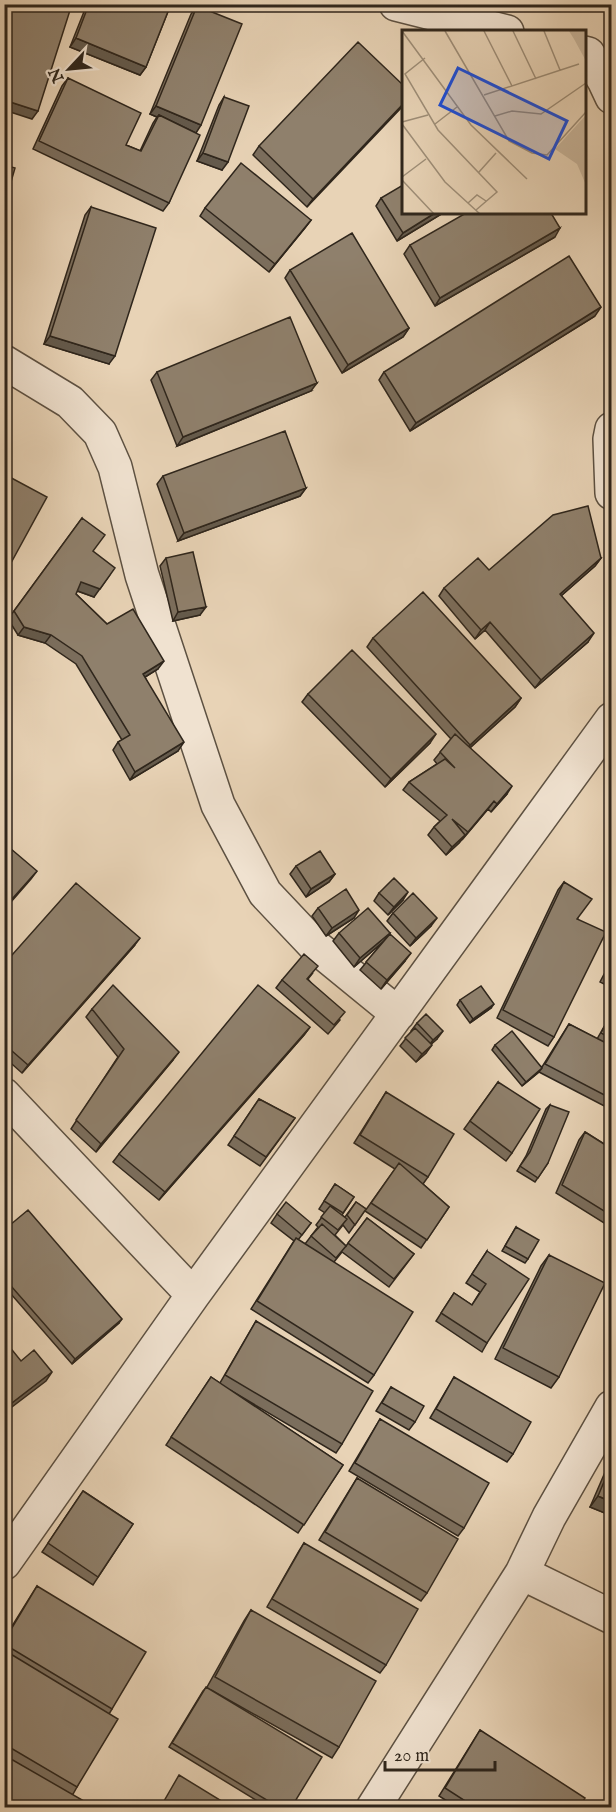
<svg xmlns="http://www.w3.org/2000/svg" width="616" height="1812" font-family="'IM FELL English',serif">
<rect width="100%" height="100%" fill="#e8d3b6"/>
<filter id="stains"><feTurbulence type="fractalNoise" baseFrequency=".00333" numOctaves="4"/><feColorMatrix values="0 0 0 0 .2 0 0 0 0 .09 0 0 0 0 .02 0 0 0 .5 -.17"/></filter>
<radialGradient id="worn" r=".72"><stop offset=".6" stop-color="#630" stop-opacity="0"/><stop offset="1" stop-color="#630" stop-opacity=".3"/></radialGradient>
<g fill="none" stroke-linecap="round" stroke-linejoin="round">
<defs>
<path id="minor" d="M396,4l111,28
M584,53l4,1 16,26 8,17
M4,362l66,40 30,31 15,34 27,108 76,230 47,88 51,54 82,67
M612,429l-2,10 2,54
M4,1095l189,200
M4,1563l189,-268 419,-576
M522,1573l90,44
M373,1808l149,-235 27,-56 63,-110"/>
</defs>
<use href="#minor" stroke="#5d5142" stroke-width="36"/>
<use href="#minor" stroke="#f0e2d0" stroke-width="33"/>
</g>
<path fill="#7b6e5d" stroke="#2f261c" stroke-width="1.5" d="M87,4h84l-25,63 -6,8 -70,-28z
M197,6l-1,127 -27,70 -6,8 -130,-62 29,-63 6,-8 58,67 14,6 13,-28 4,-6 -7,-3 41,-100z
M403,85l-96,122 -54,-52 6,-9z
M224,97l-2,73 -25,-9 22,-56z
M381,198l22,15h40l-46,28 -21,-35z
M91,207l18,157 -65,-20 41,-129z
M205,208l106,12 -42,52 -69,-56z
M555,237l-120,69 -31,-52 6,-9z
M290,270l119,58 -6,9 -61,36 -57,-95z
M595,316l-185,115 -31,-51 5,-8z
M157,372l154,19 -134,55 -26,-66z
M163,476l143,12 -6,8 -122,45 -21,-57z
M82,518l11,33 1,46 -17,-6 -1,3 31,30 51,45 -13,8 33,74 -48,29 -17,-30 5,-8 4,-2 -46,-76 -31,-21 -27,-8 -10,-16z
M166,558l34,57 -27,6 -13,-55z
M601,558l-6,8 -34,30 27,46 -53,46 -50,-58 -10,9 -36,-43 5,-8 45,-18z
M373,638l148,60 -6,9 -45,41 37,46 -16,18 -3,-3 -29,34 -13,12 -18,-20 6,-8 6,-6 -37,-31 6,-8 28,-18 -3,-4 17,-21 -84,-92z
M308,694l122,49 -45,44 -83,-85z
M296,866l39,8 -6,8 -23,15 -16,-23z
M564,882l14,37 -24,118 -6,9 -51,-28 61,-128z
M379,893l24,7 -15,15 -14,-14z
M318,908l36,10 -28,18 -14,-20z
M393,913l38,13 -21,20 -23,-25z
M339,933h51l-6,7 21,21 -24,28 -21,-19 23,-28 -29,25 -21,-26z
M134,946l-112,127 -18,-16v-93z
M612,959v29l-12,-6z
M312,974l-4,5 32,41 -12,14 -52,-46 6,-8z
M460,1000l31,8 -21,15 -13,-18z
M92,1009l81,51 -77,92 -25,-23 47,-72 -32,-40z
M609,1018l3,1v91l-73,-38 -17,14 -30,-36 3,-5 47,22 27,-43 28,15z
M417,1023l20,16 -6,5 -5,9 -10,9 -16,-16 11,-14v-1z
M310,1027l-6,8 -145,165 -46,-38 6,-8z
M498,1082l14,71 -6,8 -42,-32z
M386,1092l42,85 -5,7 26,23 -28,41 -56,-37 30,-42 -41,-26z
M259,1099l36,19 -35,48 -32,-21z
M550,1105l-2,58 -13,19 -18,-11 9,-15 20,-47z
M585,1132l27,17v79l-56,-35 23,-53z
M335,1184l19,13 -12,18 3,2 11,-15 10,7 -17,24 -6,-8 -8,10 11,11 21,-28 47,36 -25,33 -47,-35 -8,10 40,113 -6,8 -117,-74 43,-68 -23,-18 6,-9 34,9 -13,17 7,4 13,-17 -2,-2 9,-12 -6,-4z
M516,1227l12,32 -3,4 -23,-12z
M4,1230l115,93 -47,41 -68,-78z
M487,1251v92l-5,9 -46,-31 18,-28 18,12 8,-13 -14,-9z
M549,1255l10,122 -8,11 -56,-29 46,-93z
M256,1321l86,123 -6,9 -106,-63 113,75 -45,68 -132,-88 45,-68 9,6z
M454,1377l59,77 -6,8 -77,-44z
M391,1387l24,35 -6,8 -33,-19z
M380,1419l84,109 -6,8 -109,-65z
M612,1456v60l-22,-9z
M357,1478l70,115 -6,8 -102,-61z
M83,1491l50,33 -40,61 -51,-33z
M304,1543l82,122 -6,8 -113,-66 32,-56z
M37,1586l75,123 -3,5 -32,73 -4,7 -69,14v-148l2,-3 -2,-1v-17z
M251,1610l88,137 -7,11 -121,-68 80,118h-22l-100,-61 34,-56 4,-4 37,-66z
M480,1730l99,78h-121l-19,-12z"/>
<path fill="#645a4c" stroke="#2f261c" stroke-width="1.5" d="M76,38l70,29 -6,8 -70,-28z
M4,100l34,11 -6,8 -28,-9z
M403,104v2l-96,101 6,-8z
M156,106l45,19 -5,8 -37,-18 -2,2 -7,-3z
M203,153l25,9 -6,8 -25,-9z
M435,213h8l-46,28 6,-8z
M311,220l-6,8 -36,44 6,-8z
M560,228l-5,9 -120,69 5,-8z
M601,307l-6,9 -185,115 6,-8z
M409,328l-6,9 -61,36 6,-8z
M50,336l65,20 -6,8 -65,-20z
M317,383l-6,8 -134,55 6,-9z
M306,488l-6,8 -122,45 6,-8z
M601,558l-6,8 -41,36 6,-8z
M109,576l-15,21 -19,-7 6,-8z
M206,607l-6,8 -27,6 5,-9z
M490,622l-5,8 -10,9 6,-9z
M24,627l27,8 -6,8 -27,-8z
M594,633l-6,9 -53,46 6,-8z
M164,661l-6,8 -21,13 6,-8z
M521,698l-6,9 -51,46 6,-8z
M436,734l-6,9 -45,44 6,-8z
M184,742l-6,9 -48,29 5,-8z
M512,786l-5,8 -16,18 6,-8z
M494,801l-6,8 -26,31 6,-8z
M465,835l-6,8 -13,12 6,-8z
M37,871l-6,8 -27,31v-2z
M335,874l-6,8 -23,15 5,-8z
M408,892l-5,8 -15,15 6,-8z
M359,910l-5,8 -28,18 6,-8z
M437,918l-6,8 -21,20 6,-8z
M390,933l-6,8 -30,26 6,-9z
M140,938l-6,8 -112,127 6,-8z
M411,953l-6,8 -24,28 6,-9z
M494,1004l-3,4 -21,15 3,-4z
M310,1027l-6,8 -145,165 6,-8z
M443,1031l-6,8 -10,9 6,-8z
M432,1045l-6,8 -10,9 6,-8z
M179,1052l-6,8 -77,92 5,-8z
M542,1068l-3,4 -17,14 4,-4z
M122,1319l-3,4 -47,41 3,-5z
M52,1372l-6,9 -42,32v-4z
M598,1496l14,6v14l-22,-9z"/>
<path fill="#8f806c" stroke="#2f261c" stroke-width="1.5" d="M5,4h67l-34,107 -34,-11z
M89,4h82l-25,63 -70,-29z
M197,6l45,18 -41,101 -45,-19z
M358,42l45,43v19l-90,95 -54,-53z
M68,78l73,35 -15,32 15,6 18,-36 41,20 -31,68 -130,-62z
M224,97l25,9 -21,56 -25,-9z
M241,163l70,57 -36,44 -70,-56z
M4,165l11,3 -11,38z
M403,185v28h32l-32,20 -22,-35z
M91,207l65,21 -41,128 -65,-20z
M466,213h85l9,15 -120,70 -30,-53z
M352,233l57,95 -61,37 -58,-95z
M569,256l32,51 -185,116 -32,-51z
M290,317l27,66 -134,54 -26,-65z
M285,431l21,57 -122,45 -21,-57z
M4,474l43,23 -41,75 -2,-1z
M588,506l13,52 -41,36 34,39 -53,47 -51,-58 -9,8 -37,-42 34,-30 11,12 64,-55z
M82,518l23,17 -12,16 22,17 -15,21 -19,-7 -5,12 31,30 26,-15 31,52 -21,13 41,68 -49,30 -17,-30 12,-7 -48,-79 -31,-21 -27,-8 -10,-16z
M193,552l13,55 -28,5 -12,-54z
M423,592l98,106 -51,47 -97,-107z
M352,650l84,84 -45,45 -83,-85z
M455,734l57,52 -15,18 -3,-3 -26,31 -16,-13 13,16 -13,12 -18,-20 13,-12 -38,-33 36,-23 10,9 -15,-16z
M4,843l33,28 -33,37z
M320,851l15,23 -24,15 -15,-23z
M394,878l14,14 -14,15 -15,-14z
M564,882l28,17 -15,20 29,13 -52,105 -51,-27z
M76,883l64,55 -112,127 -24,-21v-80z
M346,889l13,21 -27,18 -14,-20z
M413,893l24,25 -21,20 -23,-25z
M368,908l22,25 -30,25 -21,-25z
M390,934l21,19 -24,27 -21,-18z
M304,954l14,12 -11,13 38,33 -11,13 -52,-45z
M612,962v15l-7,-3z
M113,985l66,67 -78,92 -25,-24 48,-71 -32,-40z
M258,985l52,42 -145,165 -46,-38z
M481,986l13,18 -21,15 -13,-19z
M426,1014l17,17 -10,9 -16,-17z
M609,1018l3,1v20l-11,-6z
M569,1024l43,22v53l-67,-35z
M415,1028l17,17 -10,9 -17,-16z
M512,1031l30,37 -16,14 -31,-37z
M498,1082l42,27 -28,44 -42,-32z
M386,1092l68,42 -26,43 -68,-42z
M259,1099l36,19 -29,39 -32,-21z
M550,1105l19,7 -21,51 -10,15 -18,-12 10,-14z
M585,1132l27,17v67l-50,-31z
M399,1163l50,44 -22,33 -56,-37z
M335,1184l19,13 -11,16 -19,-12z
M286,1202l25,21 -9,12 -25,-21z
M356,1202l10,7 -11,16 -8,-10z
M330,1206l17,13 -9,11 -17,-13z
M28,1210l94,109 -47,40 -71,-81v-48z
M367,1218l47,36 -20,25 -46,-36z
M322,1224l24,22 -10,12 -25,-22z
M516,1227l23,13 -11,19 -23,-13z
M296,1238l117,74 -39,63 -117,-74z
M487,1251l42,28 -42,64 -46,-30 13,-20 18,12 14,-21 -14,-10z
M549,1255l56,28 -46,94 -56,-29z
M256,1321l117,70 -31,53 -117,-69z
M4,1340l17,21 13,-11 18,22 -48,37z
M211,1377l132,88 -39,60 -133,-88z
M454,1377l77,45 -18,32 -77,-45z
M391,1387l33,19 -9,16 -33,-19z
M380,1419l109,64 -25,45 -109,-65z
M612,1463v39l-14,-6z
M357,1478l101,61 -31,54 -102,-61z
M83,1491l50,33 -35,53 -50,-34z
M304,1543l114,66 -32,56 -114,-66z
M37,1586l109,66 -34,57 -108,-65v-3z
M251,1610l125,71 -37,66 -124,-70z
M9,1653l109,66 -41,68 -73,-43v-83z
M206,1687l116,70 -31,51h-11l-108,-65z
M480,1730l105,68 -6,10h-103l-31,-20z
M4,1755l92,53h-92z
M179,1775l54,33h-73z"/>
<g transform="translate(402 30)">
<rect width="184" height="184" fill="#e8d3b6"/>
<path d="M167,1h17v30l-12,-22zM184,85v70l-9,-21 -22,-15z" fill="#c9b69c"/>
<path fill="none" stroke="#9e8e78" stroke-width="1.5" d="M0,1l69,94 56,54M43,1l64,110 23,12 15,2 39,-43M82,1l28,55M111,1l23,48M142,1l16,39M23,28l-20,16 33,56 59,62 -21,18M82,65l95,-31M93,86l17,-5 29,3 45,-31M0,92l26,-7M0,94l43,58 35,32M33,94l22,-17M77,142l17,-19M0,147l24,-18M0,150l32,34M66,173l9,-8 9,6"/>
<path fill="#1d4ed8" fill-opacity="0.15" stroke="#1d4ed8" stroke-width="3" d="M56,38l109,53 -18,38 -109,-54z"/>
<rect width="184" height="184" fill="none" stroke="#2f261c" stroke-width="3"/>
</g>
<rect width="616" height="1812" fill="none" stroke="#e8d3b6" stroke-width="24"/>
<rect x="6" y="6" width="604" height="1800" fill="none" stroke="#2f261c" stroke-width="3"/>
<rect x="12" y="12" width="592" height="1788" fill="none" stroke="#2f261c" stroke-width="1.5"/>
<g transform="translate(69 69) rotate(244)" stroke="#f0e2d0" stroke-width="4.5" paint-order="stroke">
<path d="M0-4.5L10 22L0 15L-10 22Z" fill="#2f261c"/>
<text y="-9" font-size="16" font-weight="bold" text-anchor="middle" fill="#2f261c">N</text>
</g>
<path d="M385 1761v9h110v-9" fill="none" stroke="#2f261c" stroke-width="3"/>
<text x="394" y="1761" font-size="18" fill="#2f261c" stroke="#f0e2d0" stroke-width="4.5" paint-order="stroke">20 m</text>
<rect width="100%" height="100%" filter="url(#stains)"/>
<rect width="100%" height="100%" fill="url(#worn)"/>
</svg>
